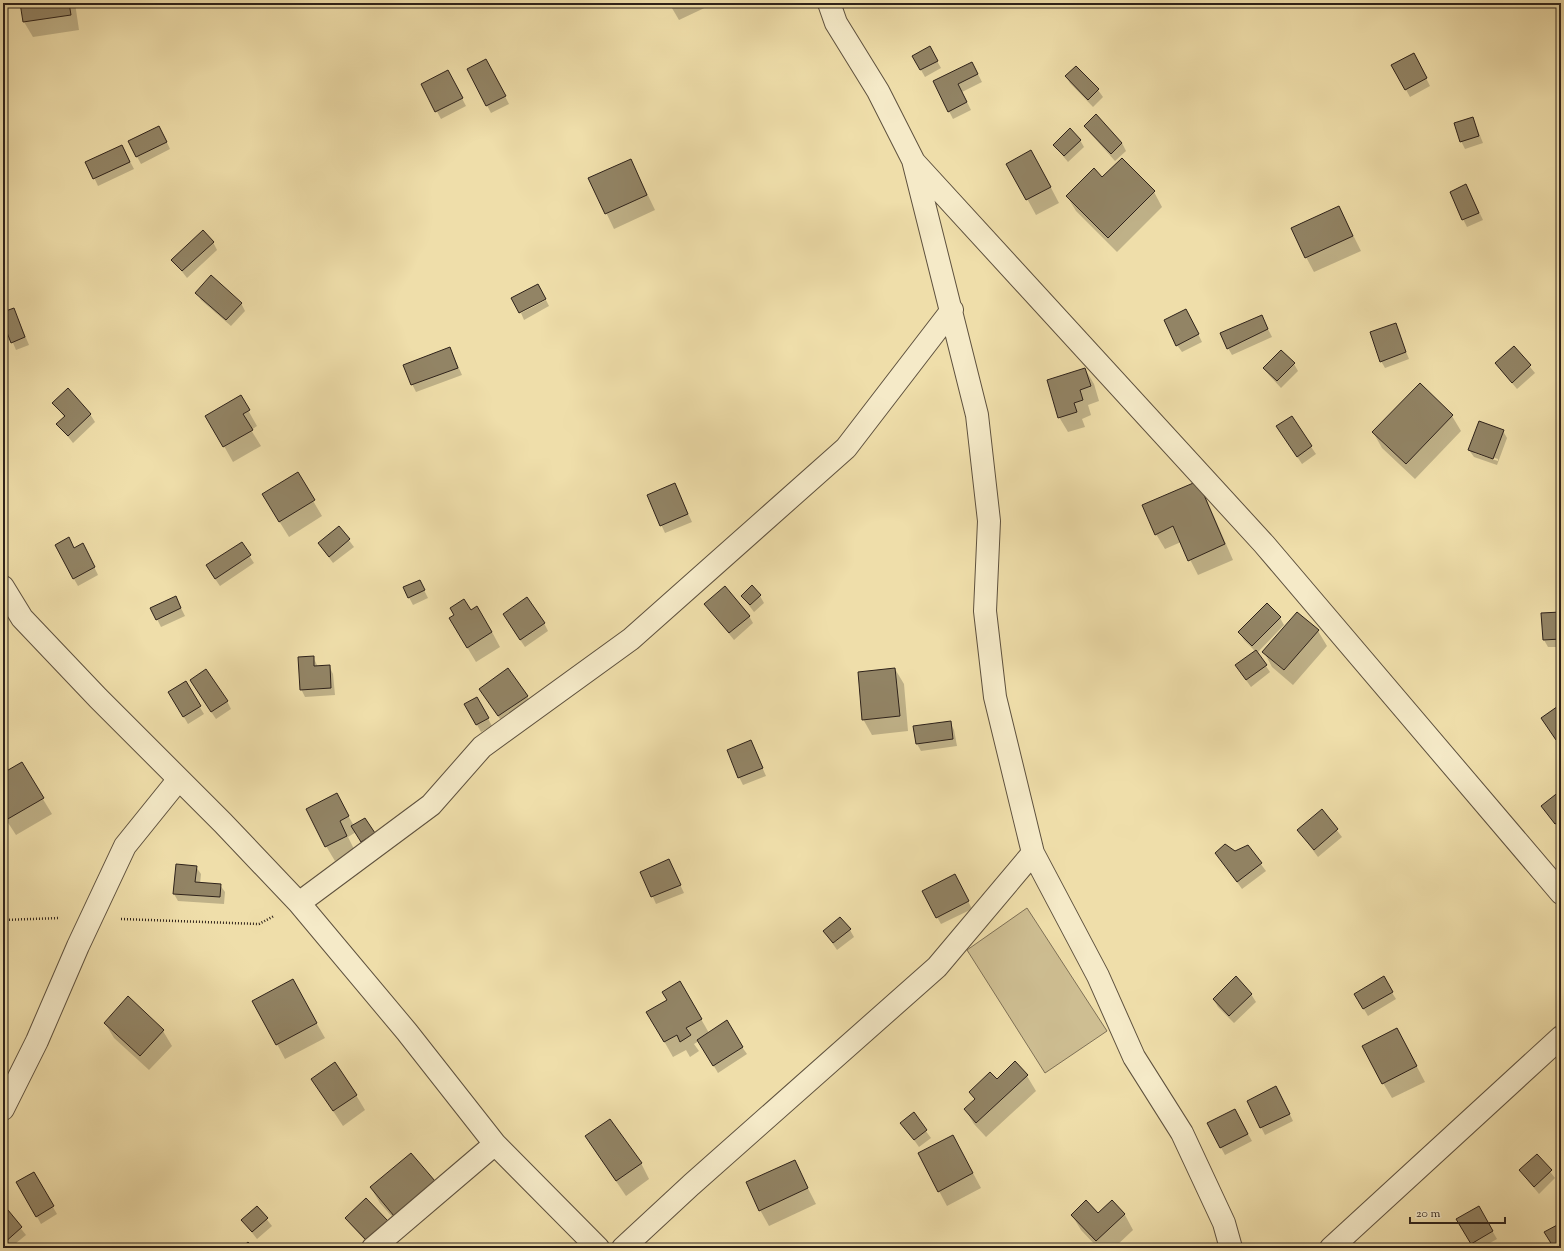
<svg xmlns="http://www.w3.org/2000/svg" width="1564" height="1251" font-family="'Sorts Mill Goudy',serif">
<rect width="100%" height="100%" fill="#efdeaa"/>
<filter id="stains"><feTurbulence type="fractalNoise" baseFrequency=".005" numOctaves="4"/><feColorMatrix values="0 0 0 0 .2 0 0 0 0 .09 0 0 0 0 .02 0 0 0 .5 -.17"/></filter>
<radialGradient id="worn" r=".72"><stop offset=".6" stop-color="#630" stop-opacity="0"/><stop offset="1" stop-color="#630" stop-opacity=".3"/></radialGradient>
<path fill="#cebe92" stroke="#7e7056" d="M1027,908l80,123 -62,42 -78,-123z"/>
<path fill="#0003" fill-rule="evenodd" d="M21,3h54l4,27 -46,7 -9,-15z
M669,3h46l-36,17z
M929,47l12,21 -16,9 -12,-21z
M1418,62l12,24 -20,11 -17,-31z
M490,67l19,37 -18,9 -23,-44z
M1076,67l22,23 5,7 -10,10 -23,-24 -4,-7z
M976,70l6,12 -20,10 9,18 -18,9 -19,-37z
M452,79l14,27 -25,13 -19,-35z
M1473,118l10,25 -18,6 -4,-8z
M1085,126l37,17 4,8 -11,10 -25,-28z
M163,134l7,15 -29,15 -12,-22z
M1080,140l4,7 -16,15 -14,-17z
M122,146l12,23 -36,17 -11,-24z
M631,160l24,50 -41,19 -24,-50z
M1008,164l32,3 19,36 -23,12z
M1102,178l52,14 8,15 -45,45 -41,-41 -9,-15z
M1470,193l13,27 -16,7 -4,-8z
M1339,207l22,44 -47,21 -8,-15z
M213,242l4,8 -30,28 -14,-18z
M197,293l44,10 4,8 -14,15 -30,-26z
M546,300l3,6 -25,14 -3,-7z
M14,309l15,36 -13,5 -13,-31v-6z
M1190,317l12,25 -20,10 -5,-7z
M1265,323l7,14 -40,18 -4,-7z
M1395,324l14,35 -24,9 -4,-7z
M1514,347l21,26 -18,16 -21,-25z
M450,348l12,27 -46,17 -4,-8z
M1294,364l4,7 -17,17 -12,-13 -5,-7z
M1085,369l9,15 5,17 -11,4 3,10 -9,4 3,8 -17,5 -9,-15z
M1420,384l32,32 9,15 -46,48 -33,-31 -9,-16z
M240,396l17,30 -6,4 10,16 -28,16 -26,-46z
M54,403l36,11 5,8 -22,21 -15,-19 6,-7z
M1291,418l25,36 -14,10 -20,-30z
M1503,431l4,7 -10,27 -23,-8 -5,-7zM1474,451l24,8v2l-24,-8z
M297,474l25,42 -33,21 -17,-27z
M1197,483l9,15 27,62 -35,15 -17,-33 -16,7 -9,-15z
M678,491l14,31 -27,11 -17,-37z
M339,527l15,20 -21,16 -14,-19z
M241,543l13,20 -34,23 -9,-13z
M87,552l11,23 -20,11 -4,-7z
M404,588h19l5,10 -15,7z
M742,596h18l4,7 -10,9z
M179,604l6,12 -24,11 -4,-8z
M705,604l44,12 4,7 -19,17z
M471,611l21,21 8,15 -24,15 -26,-43z
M1297,613l21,18 9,15 -34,39 -21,-18 -8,-15z
M1561,613v34h-13l-4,-7 -2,-26z
M1280,618l4,7 -27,28 13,19 -19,15 -10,-14 15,-21 -12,-12 -5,-8z
M508,622l36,1 4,8 -23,16z
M313,657l5,10 11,-1 4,8 2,21 -30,2 -4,-8z
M895,669l9,15 4,47 -36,4 -9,-16z
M185,683l19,31 -16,10 -19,-32z
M195,688l32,13 4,8 -15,10z
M480,689l47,7 9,15 -28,20z
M477,698l15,28 -11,6 -15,-27z
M1561,706v42l-19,-30z
M950,722l4,8 3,16 -36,5 -4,-7 -3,-17z
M751,741l15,35 -23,9 -4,-8z
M21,763l31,51 -36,21 -13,-20v-41z
M1560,792l1,1 -1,38 -18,-25z
M345,810l9,16 11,-7 13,22 -12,8 -10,-17 -8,5 7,14 -20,10 -9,-15z
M1322,811l20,26 -24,20 -20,-27z
M1248,847l18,24 -24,18 -26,-36 19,-1z
M669,861l15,32 -28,11 -14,-32z
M196,867l5,7 -1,10 20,1 5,7 -1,12 -46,-3 -4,-7z
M959,883l13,26 -31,15 -4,-7z
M850,930l4,7 -17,13 -13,-19z
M1383,978l13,21 -28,17 -13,-22z
M680,982l29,51 33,14 5,7 -29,19 -19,-32 -5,3 5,7 -9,6 -4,-7 -13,7 -25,-44 20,-12z
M1251,994l5,8 -22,21 -16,-16 -4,-7z
M301,996l24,42 -40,21 -8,-15z
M128,998l35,33 9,15 -23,24 -35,-32 -9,-15z
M1405,1044l20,38 -33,16 -9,-15z
M1027,1076l9,15 -50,46 -12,-13 -9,-15 10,-9 -5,-8 27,-12z
M312,1079l44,16 9,15 -22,16z
M1280,1094l13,27 -28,14 -17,-34z
M913,1114l18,24 -12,9 -17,-24z
M1239,1117l13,24 -27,14 -17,-31z
M953,1136l28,52 -34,18 -8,-15z
M586,1137l55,26 8,16 -23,17z
M410,1154l-6,76 -24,-27 -9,-15z
M1537,1155l18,23 -16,16 -19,-23z
M794,1161l22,43 -47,22 -9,-16z
M33,1173l24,41 -16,10 -23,-42z
M366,1199l6,49 -21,-23 -5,-7z
M1112,1201l13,14 8,15 -19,18h-16l-17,-18 -9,-15 26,-1z
M3,1206l23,29 -16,13 -7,-1z
M257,1207l15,19 -15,13 -15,-19z
M1479,1208l18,31 -16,9h-7l-16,-29z"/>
<path fill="#928465" stroke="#2e221a" d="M20,3h49l2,12 -48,7z
M930,46l8,15 -18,9 -8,-14z
M1414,53l13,25 -22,12 -14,-25z
M486,59l20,37 -20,10 -19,-37z
M972,62l6,12 -20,10 9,18 -19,10 -15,-31z
M1076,66l23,23 -11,11 -23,-24z
M448,70l15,28 -28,14 -14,-28z
M1096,114l26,29 -11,11 -27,-28z
M1473,117l6,19 -19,6 -6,-19z
M159,126l8,16 -31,15 -8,-16z
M1070,128l11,12 -17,16 -11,-11z
M122,145l8,17 -37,17 -8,-17z
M1031,150l20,37 -25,13 -20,-36z
M1122,158l33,33 -47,47 -42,-42 28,-28 8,9z
M631,159l16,36 -42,19 -17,-36z
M1466,184l13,29 -17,7 -12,-28z
M1339,206l14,30 -48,22 -14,-30z
M203,230l11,12 -32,29 -11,-11z
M211,275l31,28 -16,17 -31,-27z
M538,284l8,15 -27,14 -8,-15z
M14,308l11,29 -14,6 -8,-21v-10z
M1186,309l13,25 -23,12 -12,-26z
M1262,315l6,14 -41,20 -7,-16z
M1396,323l10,29 -26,10 -10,-30z
M1514,346l17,19 -19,18 -17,-20z
M450,347l8,21 -47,17 -8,-20z
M1281,350l14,13 -18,18 -14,-13z
M1085,368l6,18 -11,4 3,10 -9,3 3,9 -19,6 -11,-38z
M1420,383l33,32 -47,49 -34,-32z
M68,388l23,26 -23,22 -12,-12 9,-8 -13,-13z
M241,395l9,15 -7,4 10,16 -30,17 -18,-31z
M1292,416l20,30 -15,11 -21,-31z
M1479,421l25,9 -11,29 -25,-9z
M298,472l17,28 -36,22 -17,-28z
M1198,481l27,63 -37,17 -15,-35 -18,9 -13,-30z
M675,483l13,31 -28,12 -13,-31z
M339,526l11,13 -21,18 -11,-14z
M69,537l5,11 9,-5 12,24 -22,12 -18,-34z
M242,542l9,13 -36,24 -9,-14z
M420,580l5,10 -17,8 -5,-11z
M752,585l9,10 -11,10 -9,-9z
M725,586l25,30 -21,17 -25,-29z
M176,596l5,12 -25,12 -6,-12z
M527,597l18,26 -25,17 -17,-26z
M464,599l7,11 6,-4 15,26 -25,16 -18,-30 5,-3 -4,-7z
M1267,603l14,14 -29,29 -14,-14z
M1297,612l22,18 -35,40 -22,-18z
M1561,612v27l-18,1 -2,-27z
M1256,650l11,15 -21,15 -11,-15z
M314,656v10l16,-1 1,23 -31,2 -2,-33z
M508,668l20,28 -30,20 -19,-27z
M895,668l5,48 -38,4 -4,-48z
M206,669l22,32 -17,11 -21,-32z
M186,681l15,25 -18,11 -15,-25z
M477,697l12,21 -13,7 -12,-21z
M1561,704v33l-5,3 -15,-22z
M951,721l2,18 -37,5 -3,-18z
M751,740l12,28 -25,10 -11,-28z
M22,762l22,36 -38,22 -3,-5v-42z
M1560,791l1,29 -6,4 -14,-18z
M337,793l12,23 -9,5 7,15 -22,11 -19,-38z
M1322,809l16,20 -24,21 -17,-20z
M365,818l10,15 -14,9 -10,-16z
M1225,844l10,7 13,-6 14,18 -25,19 -22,-29z
M669,859l12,26 -30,12 -11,-25z
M176,864l21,2 -2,16 26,2 -1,13 -47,-3z
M955,874l14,27 -33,17 -14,-27z
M840,917l11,12 -18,14 -10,-12z
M1236,976l16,18 -23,22 -16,-17z
M1384,976l9,16 -30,17 -9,-15z
M293,979l24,44 -41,22 -24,-44z
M680,981l22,38 -16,9 5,7 -11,7 -3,-7 -13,7 -18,-30 21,-12 -5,-8z
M128,996l36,34 -24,26 -36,-33z
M727,1020l16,27 -30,19 -16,-26z
M1397,1028l20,38 -35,18 -20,-38z
M1015,1061l13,14 -52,48 -12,-14 11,-10 -6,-7 21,-20 7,7z
M335,1062l22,33 -24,16 -22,-32z
M1276,1086l14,28 -30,14 -13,-27z
M1235,1109l13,25 -28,14 -13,-25z
M914,1112l13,18 -13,10 -14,-17z
M610,1119l32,44 -26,18 -31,-45z
M953,1135l20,38 -35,19 -20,-39z
M411,1153l24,28 -41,35 -24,-29z
M1537,1154l15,16 -18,17 -15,-17z
M795,1160l13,28 -49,23 -13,-29z
M34,1172l20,34 -18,11 -20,-35z
M366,1198l22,23 -21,20 -22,-23z
M1086,1200l12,13 14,-13 13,14 -29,27 -25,-26z
M3,1204l19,23 -19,17z
M257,1206l11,12 -16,14 -11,-12z
M1479,1206l14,25 -22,13 -15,-25z
M1561,1223v25h-7l-10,-16z
M248,1242l6,6h-13z"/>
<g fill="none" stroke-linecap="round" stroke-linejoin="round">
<defs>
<path id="minor" d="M829,3l7,20 42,68 35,69 64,255 12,106 -4,90 10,86 38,156 65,123 36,81 48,76 42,90 7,25
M915,163l349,381 297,349
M3,587l19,31 76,80 125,125 76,80 108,129 88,112 103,104
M299,903l132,-98 51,-58 149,-108 215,-191 106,-138
M3,1109l34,-68 41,-95 47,-100 54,-67
M373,1248l122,-104
M623,1248l68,-63 246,-218 96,-114
M1331,1248l230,-211"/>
</defs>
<use href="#minor" stroke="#5e513e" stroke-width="24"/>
<path stroke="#2e221a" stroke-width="2.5" stroke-dasharray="1 2" stroke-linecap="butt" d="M121,919l138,5 15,-8
M3,920l57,-2"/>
<use href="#minor" stroke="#f5eac8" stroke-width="22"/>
</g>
<rect width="1564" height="1251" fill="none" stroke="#efdeaa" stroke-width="16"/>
<rect x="4" y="4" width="1556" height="1243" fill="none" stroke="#2e221a" stroke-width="2"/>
<rect x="8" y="8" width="1548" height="1235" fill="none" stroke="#2e221a"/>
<path d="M1410 1217v6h95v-6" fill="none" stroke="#2e221a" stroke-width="2"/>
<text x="1416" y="1217" font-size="12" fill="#2e221a" stroke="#f5eac8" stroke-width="3" paint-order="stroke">20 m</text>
<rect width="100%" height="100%" filter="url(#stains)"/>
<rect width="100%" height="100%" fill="url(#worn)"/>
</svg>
